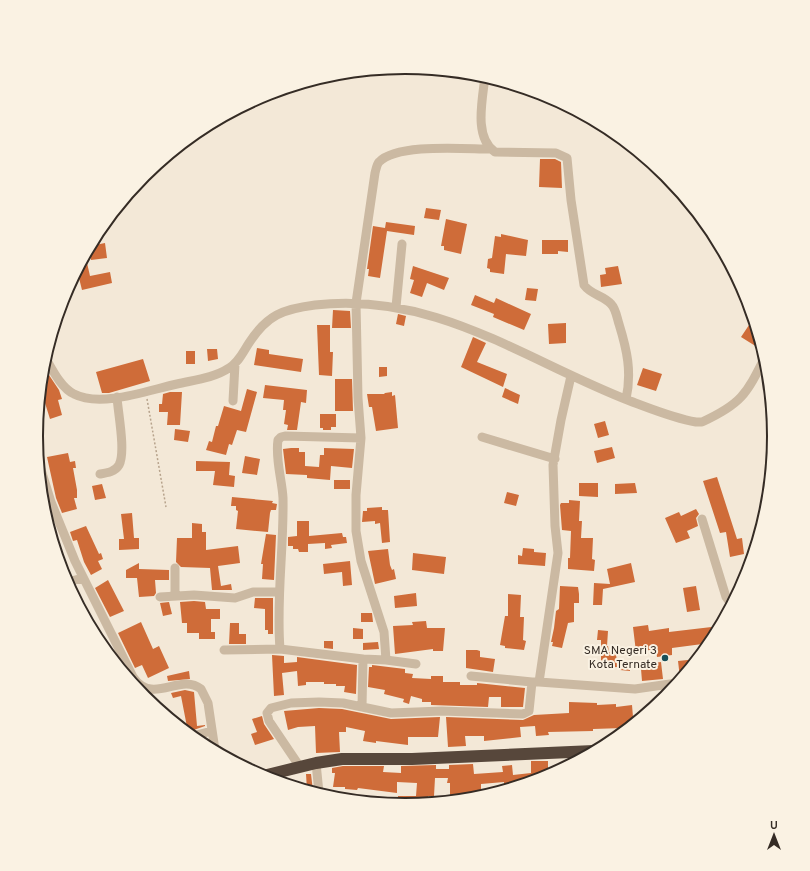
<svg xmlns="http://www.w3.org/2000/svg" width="810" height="871" font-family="Overpass,sans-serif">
<rect width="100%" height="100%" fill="#f3e8d7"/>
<path fill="#cf6c39" d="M540,159h15l6,3 1,26 -23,-1z
M426,208l15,2 -2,10 -15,-2z
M446,219l21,5 -6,30 -17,-4v-4h-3z
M386,222l29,4 -1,9 -27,-4 -7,47 -12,-2 1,-7h-2l6,-43 12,2z
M501,234l27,6 -2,16 -20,-2 -2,20 -14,-2v-3l-3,-1 1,-9 4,-1 3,-22 6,1z
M542,240h26v12l-10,-1v3h-16z
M105,243l2,15 -16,2 -2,-12 1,-2z
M85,254l5,22 20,-4 2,11 -30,7 -5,-20z
M413,266l36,12 -5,12 -17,-7 -5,14 -12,-4 4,-13 -4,-1z
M618,266l4,18 -21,3 -1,-12 6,-1 -1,-6z
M527,288l11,1 -2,12 -11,-1z
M475,295l19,8 2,-5 35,16 -7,16 -31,-13 1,-3 -23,-9z
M333,310l17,1 1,17h-19z
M398,314l8,2 -2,10 -8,-2z
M753,319l7,23 -3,5 -16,-10z
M566,323v20l-17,1 -1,-20z
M317,325h13v27h3l-1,24 -13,-1z
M473,337l13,6 -9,19 30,12 -4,13 -42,-20z
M257,348l12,2v4l34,5 -2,13 -47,-7z
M207,349h10l1,10 -10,2z
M186,351h9v13h-9z
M143,359l7,22 -41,12h-7l-6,-21z
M379,367h8v9l-8,1z
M643,368l19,6 -6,17 -19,-6z
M45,369l14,21 3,9 -4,1 4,15 -12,4 -5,-16 -6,2 3,-35z
M335,379h17l1,32h-18z
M265,385l42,5 -1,13 -5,-1 -4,28h-10l1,-5 -4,-1 2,-14h-3l1,-10 -21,-2z
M505,388l15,7 -2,9 -16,-7z
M247,389l10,3 -11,40 -9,-2 -5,15 -3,-1 -3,11 -20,-5 3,-9 3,1 4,-16h2l6,-20 17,5z
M170,392h12l-2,33h-13l1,-13h-9v-8h3l1,-10z
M392,392v4l3,-1 3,33 -22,3 -4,-24h-3l-2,-13h17l1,-1z
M320,414h16v13h-5v3h-8v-2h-3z
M605,421l4,14 -11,3 -4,-14z
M175,429l15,2 -2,11 -14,-2z
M612,447l3,11 -18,5 -3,-12z
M291,448h8v4h6v14l14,1 1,-12h4v-7l30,1 -2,19 -21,-2 -1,14 -23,-2v-3l-21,-1 -3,-25z
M68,453l2,9 5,-1 1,7h-3l4,22v8h-3l3,11 -15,4 -6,-15 -9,-41z
M245,456l15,3 -3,16 -15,-2z
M196,461l34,1 -1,13 6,1 -1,11 -21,-2 2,-14h-19z
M717,477l20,62 5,-1 2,16 -14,3 -4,-25 -6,1 -17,-52z
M334,480h16v9h-16z
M579,483h19v14l-19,-1z
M635,483l2,10 -22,1v-10z
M102,484l4,14 -11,2 -3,-14z
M507,492l12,3 -3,11 -12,-3z
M232,497l41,4 -1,2 5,1 -1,6h-5l-1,3 -2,19 -32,-3 2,-18 -2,-1v-4h-5z
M569,500l11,1 -1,20h3l-1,17h12l-1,21 3,1 -1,11 -26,-2v-11h2l1,-27 -9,-1 -2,-25 1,-2h8z
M46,505l8,21 -5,1 -6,-20z
M382,507v3h6l2,32 -8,1 -2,-20 -5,1v-3l-13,1 1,-11h4v-3z
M696,509l3,5 -3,4 2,8 -11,5 3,7 -14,5 -11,-25 14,-6 2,4z
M132,513l2,25h5v11l-20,1v-11h5l-3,-25z
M297,521h12v15l33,-3 1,4h3l1,6 -16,2 1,3 -7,1v-6l-17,1v8h-9l-1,-3h-5v-3h-5v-9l9,-1z
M192,523l10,1v8h4v18l32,-4 2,17 -22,3 3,20 10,-2 1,6h-20l-2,-22 -29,-1 -5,-5 1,-24h15z
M86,526l13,28 2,-1 2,6 -5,2 4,8 -11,6 -7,-13 -7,-22 -4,1 -3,-9z
M266,534l10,1 -2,45 -12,-1 1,-15h-2z
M523,548l11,1v3l12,1 -1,13 -27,-2v-9l4,1z
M388,549l2,16 2,5 2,-1 2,10 -21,5 -7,-33z
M413,553l33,4 -2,17 -32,-4z
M350,561l2,24 -9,1 -1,-14 -18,2 -1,-10z
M139,563v6l30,1v10h-14l1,13 -2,3 -15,1 -2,-19h-11v-8z
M631,563l4,19 -32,7 -1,16h-9l1,-22 16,1 -3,-15z
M108,580l16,31 -14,6 -15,-29z
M560,586l18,1 1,7v9h-5v19l-6,1 -6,25 -10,-2 1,-4h-2l3,-14 2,-17 3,-2z
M696,586l4,24 -13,2 -4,-24z
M416,593l1,13 -22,2 -1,-12z
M508,594l13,1 -1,22h4l-1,23 3,1 -2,9 -19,-2v-2l-5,-1 5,-29h3z
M255,598h18v36h-5v-4h-3v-21l-11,-1z
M194,601l11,1 1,7h14v10h-9v13h4v7h-16v-6h-12v-10h-5l-2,-21z
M169,602l3,12 -9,2 -3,-13z
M361,613h11l1,9h-12z
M426,621l1,7h18l-2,23h-10v-2l-38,5 -2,-28 20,-1 -1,-3z
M141,622l12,27 6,-3 10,22 -21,10 -6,-13 -7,3 -17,-35z
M230,623h9v11h7v10h-17z
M648,625l1,6 20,-3v4l51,-6 -10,17 -38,5v7l-15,2 -1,-8 -20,3 -3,-25z
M353,628l10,1v10h-10z
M598,630l10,1 -1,15h1l1,6h7l1,15 -16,1v-28h-4z
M324,641h9v8l-9,-1z
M378,642l1,7 -16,1v-7z
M466,650h11l3,1v6l15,2 -2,13 -27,-4z
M272,655l12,1v7l13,-1v-5l60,8 -1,29 -12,-2 1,-6h-9v-2h-12v-2h-18v3l-8,1 -1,-15 -15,2 2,22 -10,1z
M697,659l-16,19h-1l-2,-17z
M621,662l9,1v8l-10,-1z
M661,662l2,17 -21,2 -1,-12 5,-1v-4z
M372,665l33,4v4l8,1 -1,4 19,1v-3h12v6h17v3h17v-2l48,5 -2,19h-22v-10h-12l-1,10 -57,-2v-3h-9v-3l-11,-3 -2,8 -6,-2 1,-3 -20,-5 1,-4 -17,-3 1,-20h3z
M189,671l1,8 -22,2 -1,-5z
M185,690l9,2 3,34 8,-1v1l-17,6 -7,-36 -8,2 -2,-5z
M569,702l28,1v2l19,-1v3l16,-2 1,12h8l-18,14v-3l-30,1v2l-45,1 1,3 -13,1 -1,-10 -15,1 1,10 -37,4v-5h-19l1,10 -18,1 -2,-30 77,3 11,-5 35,-2z
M319,708l23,1 49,10 49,-2 -2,20h-30v8l-32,-4v2l-13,-2 2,-10 -19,-4v5h-7l1,20 -24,1 -1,-27 -17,1 -10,3 -4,-19z
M262,716l2,8 10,15 -19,6 -4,-11 6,-2 -5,-13z
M531,761h17v14l-44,14v-7l-23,2v11l-18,1h-13v-13h-3l1,-5h-13l-1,18h-6v6l-23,2h-7v-8h18l1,-13 -20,-1v11l-39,-5 -1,2 -12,-1v-2h-12l2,-14h-3v-5l11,-2h41l-1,6 18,1v-7l35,-1v4h13v-4l24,-1 1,10 29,-2 -1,-6 10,-1 1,10 18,-2z
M306,774h5l2,17 -6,-1z"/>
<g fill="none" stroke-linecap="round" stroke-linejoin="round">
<path stroke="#b7a38c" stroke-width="1.5" stroke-dasharray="2 2" stroke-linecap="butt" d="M147,399l19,108"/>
<path stroke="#cbb9a2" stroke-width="9" d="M485,76c-2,22 -12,61 10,76l61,1 11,5 4,42 13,85c7,10 19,10 27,19 5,5 6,14 8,20 8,26 13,48 7,75
M396,307l6,-63
M45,357c7,12 16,31 29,37 27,14 75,-4 103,-10 17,-4 37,-6 52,-16 10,-6 14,-16 20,-25 18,-28 34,-34 66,-38 120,-14 209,55 315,96 22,8 43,17 66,21h6c39,-18 44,-27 63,-65
M233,401l2,-37
M482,437l73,22
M361,438l-76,-2 -4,1 -3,3c-3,19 4,39 5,58 1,51 -7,101 -3,151l83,10
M39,463l12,39 24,59 58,116c20,29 47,-5 68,12l7,14 7,47
M100,474c7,-1 15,-2 19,-9 7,-13 -1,-52 -2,-68
M702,519l24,78 5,7
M175,568v28
M67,582l16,-4
M160,597l34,-2 41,3 18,-6h26
M224,650l56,-1
M386,660l30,4
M471,676l61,6
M539,682l96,7 42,-6
M362,707l1,-48 23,1 -2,-28 -23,-71 -5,-30v-36l5,-57 -3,-40 -2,-95 19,-130c1,-4 2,-9 4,-11 18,-19 86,-13 111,-13
M192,736l20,-5
M316,763l3,30
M300,767l-31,-46 -2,-8 4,-5 20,-5 28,-1 24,1 48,10 51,-2 81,3 6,-3 3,-29h7l19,-129 -3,-27 -2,-61 8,-45 10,-44"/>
<path stroke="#57473b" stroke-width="12" d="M263,776l53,-13 26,-4h70l182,-8"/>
</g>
<circle fill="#184f59" stroke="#faf2e3" stroke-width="1.5" cx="665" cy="658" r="4"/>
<g text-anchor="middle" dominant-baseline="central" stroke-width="4" stroke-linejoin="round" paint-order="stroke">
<g font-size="12" fill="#352c25" stroke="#faf2e3" text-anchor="end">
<text x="657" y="651">SMA Negeri 3<tspan x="657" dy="14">Kota Ternate</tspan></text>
</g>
</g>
<path d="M0 0H810V871H0ZM43 436a362 362 0 1 1 724 0a362 362 0 1 1-724 0Z" fill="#faf2e3" fill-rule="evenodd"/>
<path fill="none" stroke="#352c25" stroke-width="2" d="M43 436a362 362 0 1 1 724 0a362 362 0 1 1-724 0Z"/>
<g transform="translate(774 835)" stroke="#faf2e3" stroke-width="3" paint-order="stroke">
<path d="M0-3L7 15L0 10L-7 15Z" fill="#352c25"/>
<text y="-6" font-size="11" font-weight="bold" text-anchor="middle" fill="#352c25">U</text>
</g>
</svg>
